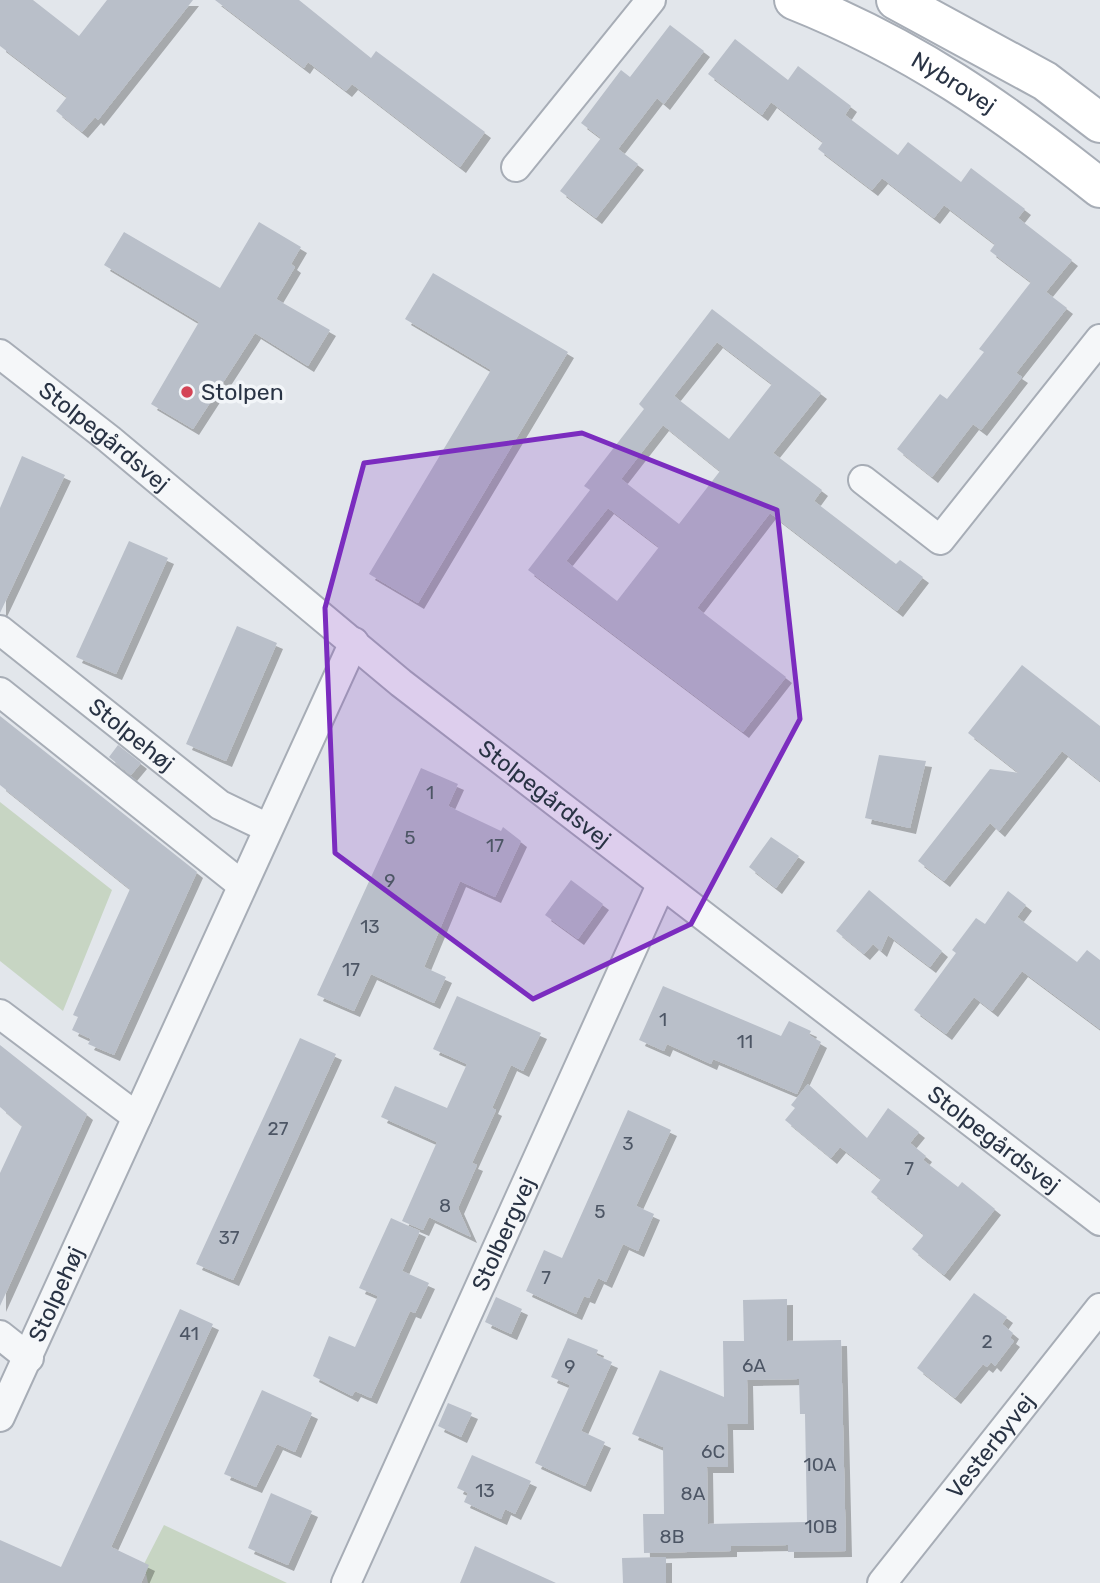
<svg xmlns="http://www.w3.org/2000/svg" width="1100" height="1583" font-family="Rubik,sans-serif">
<defs>
<filter id="shadow"><feDropShadow dx="6" dy="6" stdDeviation="0" flood-color="#0004"/></filter>
</defs>
<rect width="100%" height="100%" fill="#e2e6eb"/>
<path fill="#c7d5c3" d="M0,802l112,88 -49,121 -63,-50z
M164,1525l123,58h-139l-4,-19z"/>
<path fill="#b9bfc9" fill-rule="evenodd" filter="url(#shadow)" d="M0,0h33l46,36 28,-36h86l-95,120 -3,-3 -13,15 -26,-21 11,-14 -67,-51z
M215,0h84l72,58 5,-7 109,81 -25,35 -108,-83 -6,7 -38,-29 -4,6z
M670,25l34,26 -40,53 -7,-6 -39,51 20,15 -42,54 -36,-27 41,-53 -20,-15 40,-53 9,7z
M735,39l53,41 10,-14 53,40 -6,9 53,40 10,-13 53,40 10,-14 54,41 -7,9 54,42 -26,32 21,16 -51,65 6,4 -41,53 -8,-6 -41,53 -35,-28 43,-55 7,5 37,-47 -5,-3 52,-67 -41,-31 5,-7 -51,-39 -10,13 -52,-40 -10,12 -54,-41 5,-7 -52,-40 -9,13 -54,-41z
M259,222l42,25 -10,17 4,3 -19,32 54,31 -22,36 -53,-33 -62,96 -42,-25 48,-82 -95,-57 20,-33 96,56z
M433,273l135,79 -150,251 -49,-29 122,-204 -86,-51z
M712,309l109,84 -48,60 49,37 -8,11 82,63 4,-4 23,17 -26,34 -127,-98 -73,95 89,69 -43,55 -215,-162 62,-80 -6,-4 60,-77 -5,-5zM717,342l55,42 -43,55 -55,-43zM663,425l57,46 -41,53 -58,-45zM608,508l51,39 -42,54 -51,-40z
M22,456l43,19 -65,138v-105z
M129,541l39,17 -52,116 -40,-17z
M237,626l40,17 -51,118 -40,-17z
M1022,665l78,61v55l-38,-30 -63,80 -9,-8 -46,58 -26,-20 72,-92 29,4 -51,-40z
M0,716l197,156 -83,183 -26,-11 3,-5 -19,-9 6,-13 -5,-2 57,-126 -130,-104z
M118,745l23,18 -10,12 -22,-18z
M879,755l47,6 -16,67 -45,-10z
M421,768l37,16 -10,22 53,25 2,-4 18,14 -26,56 -35,-16 -36,86 22,10 -12,26 -63,-29 -17,37 -37,-16z
M771,837l28,19 -23,32 -27,-21z
M571,880l32,24 -25,35 -33,-24z
M869,890l73,61 -12,16 -42,-32 -7,16 -8,-7 -9,10 -28,-23z
M1008,891l18,14 -9,12 60,45 10,-12 13,10v69l-78,-58 -30,40 -18,-14 -28,37 -32,-24 42,-57 -4,-3 24,-32 9,6z
M663,986l118,50 8,-15 22,10 -2,4 12,7 -24,52 -84,-35 -2,5 -44,-20 -3,7 -25,-11z
M457,996l84,37 -18,38 -12,-6 -19,43 4,2 -24,53 5,2 -19,43 13,29 -42,-20 -6,13 -21,-9 35,-79 -56,-25 14,-31 52,22 20,-44 -34,-15z
M300,1038l36,16 -103,226 -37,-16z
M0,1045l87,69 -87,192v-133l22,-47 -22,-19z
M808,1084l59,54 21,-30 31,24 -9,11 16,13 -3,4 35,27 4,-5 33,27 -51,66 -32,-26 11,-13 -1,-3 -51,-41 10,-13 -41,-32 -9,11 -46,-38 10,-12 -4,-3z
M628,1110l43,20 -35,76 18,8 -16,37 -15,-7 -17,38 -8,-4 -9,20 -5,-2 -8,18 -50,-23 18,-41 18,8z
M391,1218l29,13 -18,40 27,12 -14,30 -5,-2 -39,87 -16,-7 -3,5 -39,-20 16,-40 26,11 23,-51 -19,-8z
M974,1293l33,24 -5,7 11,9 -3,5 4,3 -19,25 -4,-4 -4,5 -4,-3 -28,34 -38,-30z
M496,1297l26,12 -11,25 -26,-12z
M787,1299v42l54,-1 5,211 -58,1v-7l-57,1v5l-87,2 -1,-39h21l-1,-67 -31,-13 28,-64 64,27 -1,-56h21l-1,-41zM799,1379l1,35h5l2,108 -99,2 -1,-57h21l-1,-43h21l-1,-44z
M180,1309l33,15 -102,223 38,18 -8,18h-141v-43l61,27z
M568,1338l30,12 -2,5 16,7 -31,69 24,11 -20,44 -50,-23 35,-78 -19,-8z
M262,1390l50,23 -17,39 -18,-8 -21,43 -32,-13z
M448,1403l24,10 -11,24 -23,-11z
M472,1455l59,26 -16,33 -10,-5 -4,10 -37,-17 4,-9 -11,-5z
M271,1493l41,18 -24,54 -40,-17z
M475,1546l81,37h-96z
M666,1557v26h-43l-1,-25z"/>
<g fill="none" stroke-linecap="round" stroke-linejoin="round">
<defs>
<g id="street">
<path d="M516,167l135,-167"/>
<path id="s1" d="M0,354l109,85 292,244 699,538"/>
<path d="M863,480l77,60 160,-201"/>
<path id="s2" d="M0,630l220,175 48,23"/>
<path d="M0,692l242,193"/>
<path d="M0,1014l137,103"/>
<path d="M0,1335l29,23"/>
<path id="s3" d="M0,1417l354,-775"/>
<path id="s4" d="M346,1583l315,-698"/>
<path id="s5" d="M882,1583l218,-275"/>
</g>
<g id="secondary">
<path id="s6" d="M794,0c118,47 207,109 306,188"/>
<path d="M896,0l149,81 55,42"/>
</g>
</defs>
<use href="#street" stroke="#a7adb6" stroke-width="32"/>
<use href="#secondary" stroke="#a7adb6" stroke-width="42"/>
<use href="#street" stroke="#f5f7f9" stroke-width="28"/>
<use href="#secondary" stroke="#fff" stroke-width="38"/>
</g>
<path fill="#7b2cbf" fill-opacity="0.2" stroke="#7b2cbf" stroke-width="5" stroke-linejoin="round" d="M582,433l195,77 23,209 -109,205 -158,75 -198,-146 -10,-245 39,-145z"/>
<circle fill="#d44456" stroke="#f2f5f8" stroke-width="2.5" cx="187" cy="392" r="7"/>
<g text-anchor="middle" dominant-baseline="central" stroke-width="7" stroke-linejoin="round" paint-order="stroke">
<g font-size="19" fill="#4d5665">
<text x="430" y="792">1</text>
<text x="410" y="837">5</text>
<text x="495" y="845">17</text>
<text x="390" y="880">9</text>
<text x="370" y="926">13</text>
<text x="351" y="969">17</text>
<text x="663" y="1019">1</text>
<text x="745" y="1041">11</text>
<text x="278" y="1128">27</text>
<text x="628" y="1143">3</text>
<text x="909" y="1168">7</text>
<text x="445" y="1205">8</text>
<text x="600" y="1211">5</text>
<text x="229" y="1237">37</text>
<text x="546" y="1277">7</text>
<text x="189" y="1333">41</text>
<text x="987" y="1341">2</text>
<text x="754" y="1365">6A</text>
<text x="570" y="1366">9</text>
<text x="713" y="1451">6C</text>
<text x="820" y="1464">10A</text>
<text x="485" y="1490">13</text>
<text x="693" y="1493">8A</text>
<text x="821" y="1526">10B</text>
<text x="672" y="1536">8B</text>
</g>
<g font-size="23" fill="#293344" stroke="#f2f5f8">
<text stroke="none"><textPath href="#s6" startOffset="180">Nybrovej</textPath></text>
<text stroke="none"><textPath href="#s1" startOffset="133">Stolpegårdsvej</textPath></text>
<text stroke="none"><textPath href="#s2" startOffset="168">Stolpehøj</textPath></text>
<text stroke="none"><textPath href="#s1" startOffset="700">Stolpegårdsvej</textPath></text>
<text stroke="none"><textPath href="#s1" startOffset="1267">Stolpegårdsvej</textPath></text>
<text stroke="none"><textPath href="#s4" startOffset="383">Stolbergvej</textPath></text>
<text stroke="none"><textPath href="#s3" startOffset="135">Stolpehøj</textPath></text>
<text stroke="none"><textPath href="#s5" startOffset="175">Vesterbyvej</textPath></text>
</g>
<g font-size="23" fill="#293344" stroke="#f2f5f8" text-anchor="start">
<text x="201" y="392">Stolpen</text>
</g>
</g>
</svg>
